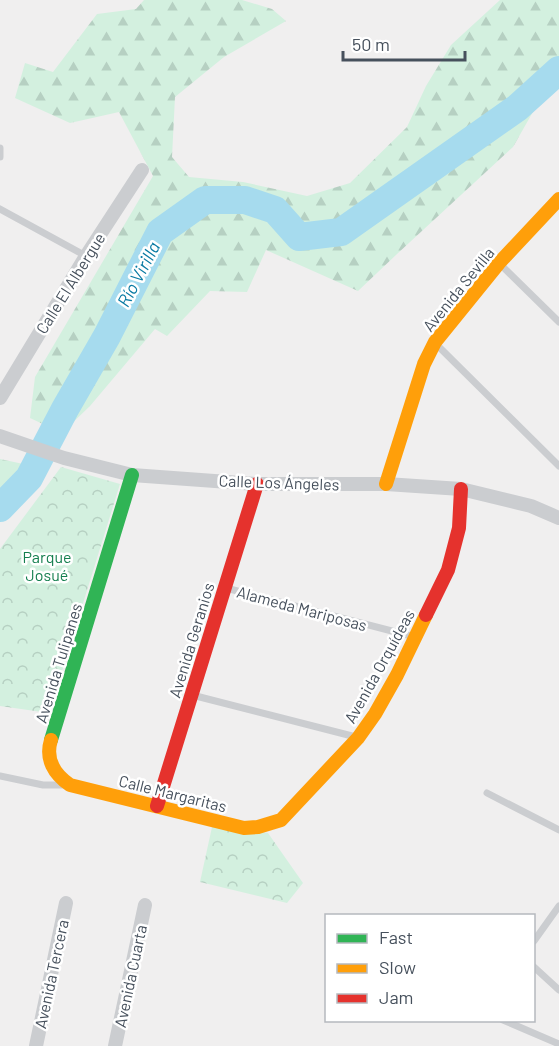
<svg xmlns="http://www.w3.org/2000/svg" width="559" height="1046" font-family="Barlow,sans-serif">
<defs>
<pattern id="forest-firs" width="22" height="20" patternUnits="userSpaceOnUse" patternTransform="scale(1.5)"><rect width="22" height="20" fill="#d3f0df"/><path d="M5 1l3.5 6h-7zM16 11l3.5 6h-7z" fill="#b6d0c2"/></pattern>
<pattern id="park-crowns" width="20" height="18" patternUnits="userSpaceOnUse" patternTransform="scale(1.5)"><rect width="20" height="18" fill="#d3f0df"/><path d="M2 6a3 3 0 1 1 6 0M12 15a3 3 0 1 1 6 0" fill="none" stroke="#b6d0c2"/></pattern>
</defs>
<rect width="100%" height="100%" fill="#f0efef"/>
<path fill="url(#forest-firs)" d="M144,0h98l30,9 14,12 -62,36 -49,40 -3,60 17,20 54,5 64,14 43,-13 57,-56 19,-41 25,-41 49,-45h59v79l-17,17 -29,51 -116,107 -39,37 -92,-41 -19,42 -37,-1 -43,45 -12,-7 -65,77 -28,27 -32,-15 5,-41 118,-201 -34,-64 -49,11 -55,-25 10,-35 28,9 44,-58 39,-5z
M0,459l28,6 -28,52z"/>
<path fill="url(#park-crowns)" d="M61,467l59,17 -71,229 -49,-7v-157z
M212,827l56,6 35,50 -16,20 -87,-21z"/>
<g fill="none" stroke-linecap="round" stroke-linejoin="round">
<path stroke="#a6dbee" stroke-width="28" d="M0,508l29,-30 36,-69 42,-73 53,-104 45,-32h40l30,10 24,27 42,-5 176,-124 42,-38"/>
<path stroke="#cbcdd0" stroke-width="7" d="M0,148v9
M0,209l86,47
M499,263l60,59
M435,343l124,123
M226,588l189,49
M192,695l164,42
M0,776l43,9h19
M487,793l72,37
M534,941l25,-35
M534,967l25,23
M503,1020l56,24"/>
<path stroke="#cbcdd0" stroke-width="14" d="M0,398l86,-142 56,-86
M0,436l64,22 68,17 125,9h129l75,5 70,17 28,12
M36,1046l30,-143
M115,1046l30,-141"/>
<path stroke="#30b455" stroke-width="14" d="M51,740l81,-265"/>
<path stroke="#ff9f0a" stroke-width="14" d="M386,484l38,-120 11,-22 64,-79 60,-64
M51,740c-6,19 3,34 19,45l174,43 14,-1 23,-7 77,-82 17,-24 22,-39 29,-60"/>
<path stroke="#e5322d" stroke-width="14" d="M426,615l22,-45 11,-42 2,-39
M157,806l100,-322"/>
</g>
<g text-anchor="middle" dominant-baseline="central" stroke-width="5" stroke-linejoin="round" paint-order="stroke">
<g font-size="16" fill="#46505c" stroke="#fff">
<text transform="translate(70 283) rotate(-58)">Calle El Albergue</text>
<text transform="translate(458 289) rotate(-51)">Avenida Sevilla</text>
<text transform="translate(279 482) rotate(2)">Calle Los Ángeles</text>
<text transform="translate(302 608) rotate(15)">Alameda Mariposas</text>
<text transform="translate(191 640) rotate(-73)">Avenida Geranios</text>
<text transform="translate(58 663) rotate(-73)">Avenida Tulipanes</text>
<text transform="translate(379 666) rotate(-61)">Avenida Orquídeas</text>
<text transform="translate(173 793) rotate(14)">Calle Margaritas</text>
<text transform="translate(51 974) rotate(-78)">Avenida Tercera</text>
<text transform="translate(130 976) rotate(-78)">Avenida Cuarta</text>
</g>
<g font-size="16" fill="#157f4f" stroke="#fff">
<text x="47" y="556">Parque<tspan x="47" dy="18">Josué</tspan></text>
</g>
<g font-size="18" font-style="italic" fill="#097aa3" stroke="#fff">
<text transform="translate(138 274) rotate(-62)">Río Virilla</text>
</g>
</g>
<rect x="325" y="914" width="210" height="108" fill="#ffffff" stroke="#b5b9be" stroke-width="1.5"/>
<rect x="337" y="934" width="30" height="9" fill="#30b455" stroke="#b5b9be" stroke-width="1.5"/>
<text x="379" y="944" font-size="18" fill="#46505c">Fast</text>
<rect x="337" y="964" width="30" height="9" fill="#ff9f0a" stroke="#b5b9be" stroke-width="1.5"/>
<text x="379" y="974" font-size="18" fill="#46505c">Slow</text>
<rect x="337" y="994" width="30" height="9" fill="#e5322d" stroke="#b5b9be" stroke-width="1.5"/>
<text x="379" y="1004" font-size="18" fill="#46505c">Jam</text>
<path d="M343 51v9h122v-9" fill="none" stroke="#46505c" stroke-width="3"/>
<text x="352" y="51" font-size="18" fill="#46505c" stroke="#ffffff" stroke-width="4.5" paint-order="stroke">50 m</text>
</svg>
